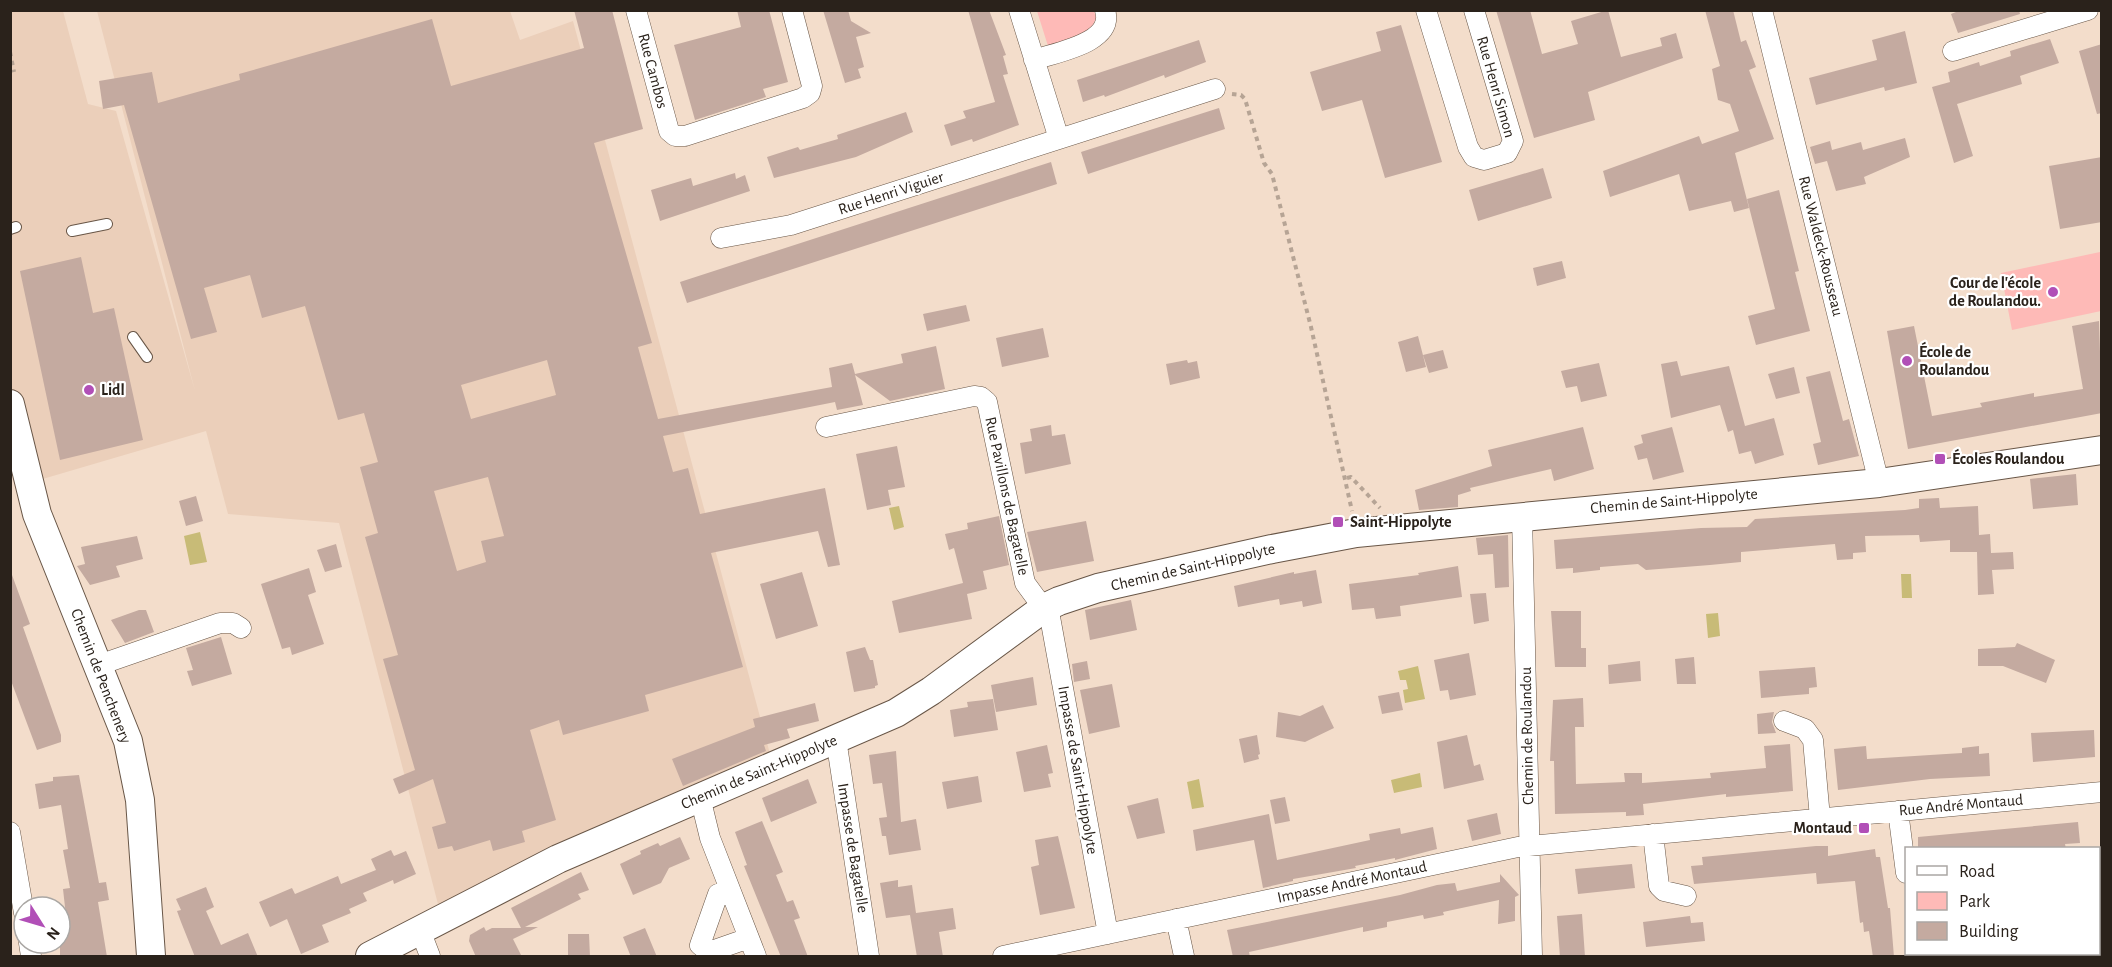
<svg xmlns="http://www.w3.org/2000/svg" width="2112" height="967" font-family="'Alegreya Sans',sans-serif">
<rect width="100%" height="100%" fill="#f3ddcb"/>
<path fill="#ebcfba" d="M10,11h53l25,93 28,7 79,280 -98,-380h413l10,29 53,-19 197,733 -331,154 -100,-385 -111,-9 -22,-83 -177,52 -19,-79z"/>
<path fill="#febab7" d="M1037,11h57l2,7 -6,14 -42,14z
M2100,252l1,59 -89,19 -11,-57z"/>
<path fill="#c8bb77" d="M899,506l5,21 -10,3 -5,-22z
M200,532l7,30 -17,3 -6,-29z
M1901,574h10l1,24h-10z
M1718,613l2,23 -12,2 -2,-24z
M1418,666l7,33 -20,4 -2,-13 5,-1 -2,-9h-6l-2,-9z
M1420,773l2,14 -28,6 -3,-13z
M1199,779l5,28 -12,2 -5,-27z"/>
<path fill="#c4aaa0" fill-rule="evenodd" d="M574,10h38l31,119 -49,14 58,200 -14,4 20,72 174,-32 -3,-19 23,-5 3,11 48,-11 -2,-9 35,-8 9,43 -55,12 -35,-26 8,30 -26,5 -2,-8 -172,34 10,36 15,-4 12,46 125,-26 15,77 -12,2 -10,-36 -107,22 32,114 -98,28 4,16 -86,24 -4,-15 -29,10 26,90 -34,11 3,11 -32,9 -3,-11 -36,11 -2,-5 -14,3 -6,-22 14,-4 -13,-44 -34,15 -6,-15 22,-9 -32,-111 15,-4 -33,-118 13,-4 -18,-66 18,-5 -14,-49 -26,7 -33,-114 -43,12 -12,-43 -46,13 13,44 -26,7 -67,-234 -21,4 -4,-28 53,-9 6,31 82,-23 -1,-6 193,-55 19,67 133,-38zM547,360l9,35 -85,24 -10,-34zM488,477l16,59 -23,5 5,21 -29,9 -23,-80z
M737,10h32l19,72 -25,7 3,8 -71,23 -21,-75 67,-18z
M823,10h25l3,11 20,12 -15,4 8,30 -6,2 3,9 -16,5z
M968,10h21l17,45 -3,1 5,18 -5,1 16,50 -46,17 -1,-3 -21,7 -7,-21 22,-7 -3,-7 32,-9z
M1496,10h34l12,44 36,-10 -7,-23 37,-11 13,47 41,-11 -2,-8 16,-5 7,25 -95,34 7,28 -61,18z
M1705,10h28l8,32 5,-2 10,27 -7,3 25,69 -39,14 14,55 -15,4 -3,-11 -42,10 -10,-37 -69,23 -7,-26 96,-35 3,8 37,-13 -9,-27 -12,-4 -6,-31 8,-3z
M1961,10h58l1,4 -62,19 -7,-19z
M1401,25l41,137 -57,16 -23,-78 -40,11 -12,-39 71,-21 -5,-19z
M1905,31l12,52 -32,8 -1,-4 -68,18 -7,-27 68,-18 -5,-20z
M2050,39l9,24 -39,13 2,8 -65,20 16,52 -19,7 -22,-76 18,-5 -2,-10 31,-10 1,4 31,-10 -1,-5z
M1199,40l7,22 -41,16 -1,-3 -59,22 -1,-2 -21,7 -6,-22z
M2102,44v69l-5,1 -18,-63z
M1219,108l6,21 -137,45 -7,-22z
M906,112l7,20 -57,25 -82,21 -7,-21 31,-10 2,3 38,-11 -1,-4z
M1905,138l5,19 -46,20 2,7 -30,7 -9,-30 -12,3 -5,-17 20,-6 2,9 29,-8 2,8z
M2102,157v65l-42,7 -11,-63z
M1051,162l6,22 -370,119 -7,-21z
M1543,168l9,30 -74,23 -9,-31z
M735,173l1,6 9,-4 5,16 -90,30 -9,-31 40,-12 2,8z
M1779,190l20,81 -4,1 15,59 -54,14 -8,-29 27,-7 -28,-110z
M81,257l12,56 21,-5 29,132 -83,20 -40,-189z
M1562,261l4,17 -29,8 -4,-18z
M966,305l4,16 -43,10 -4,-17z
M2099,321l3,92 -194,36 -21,-118 27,-5 18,90 50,-9 -2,-4 54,-10v4l49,-8 -11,-63z
M1043,328l6,29 -47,10 -6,-29z
M1418,336l8,31 -20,5 -8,-30z
M1443,350l5,18 -19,5 -6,-18z
M1187,360l1,3 9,-2 3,17 -30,7 -4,-21z
M1677,361l4,15 48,-10 16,60 29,-8 10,37 -29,9 -4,-13 -12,3 -6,-24 -5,2 -8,-27 -49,13 -10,-54z
M1599,363l8,33 -26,6 -4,-16 -11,2 -5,-17z
M1794,367l6,26 -24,6 -8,-25z
M1830,371l13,50 6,-2 10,37 -41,9 -5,-21 8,-2 -15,-65z
M1051,425l1,11 13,-2 6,30 -46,10 -5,-31 12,-2 -2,-12z
M1583,427l11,42 -40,12 -3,-12 -81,19 1,3 -13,4v12l-39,3 -4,-20 77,-24 -4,-16z
M1672,427l12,45 -31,8 -6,-22 -9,2 -4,-14 9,-3 -2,-8z
M897,446l8,41 -17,3 3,15 -24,5 -11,-56z
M2076,474l2,31 -45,4 -3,-30z
M196,496l7,25 -17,5 -7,-25z
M1939,498l1,10 38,-2 1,29 11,-1 1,19 22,-1 1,17 -22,1 2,24 -16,1 -1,-43h-27v-12l-30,2 -1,-7 -54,1 1,16 -13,1v6l-16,1 -2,-16 -94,8v10l-31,3 -64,5 -8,-6 -38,3v3l-27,3v-5l-17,1 -2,-29 147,-12 46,-1 8,-8 150,-9 14,-2v-9z
M999,516l10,49 -26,6 4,18 -20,5 5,25 -73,14 -7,-32 71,-18 -9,-35 -5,2 -4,-16 23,-5 -1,-6z
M1086,521l8,40 -57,11 -10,-40z
M1508,535l1,52 -14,1 -2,-34 -15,1 -2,-17z
M137,536l6,23 -27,7 4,11 -30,8 -13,-19 8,-2 -4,-17z
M336,544l6,23 -17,5 -8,-22z
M1458,566l4,31 -62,9 1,10 -25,3 -2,-11 -22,2 -3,-26 70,-9 -1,-2z
M309,568l7,24 -8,3 16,49 -32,11 -2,-8 -8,2 -21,-65z
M1316,570l6,33 -19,4 -1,-6 -22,4 -1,-6 -41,8 -4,-21 60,-14v2z
M802,572l16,54 -42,13 -16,-55z
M12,575l18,49 -7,3 38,108v7l-24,8 -27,-72z
M1486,593l3,28 -15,3 -4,-30z
M1131,600l6,30 -47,10 -5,-30z
M139,610h7l8,22 -29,11 -14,-23z
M1551,611h30v37h5v19h-31z
M221,637l11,37 -40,12 -5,-15 6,-1 -7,-22z
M2017,643l38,17 -9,23 -43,-17h-25v-17l37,-2z
M865,647l5,13h3l5,25 -3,1v2l-21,4 -8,-40z
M1469,653l7,42 -26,5 -2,-10 -8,1 -6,-31z
M1694,657l2,27h-19l-2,-25z
M1087,661l3,18 -16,3 -2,-18z
M1640,661l1,20 -32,3 -1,-19z
M1815,667l2,20 -8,1v6l-48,4 -2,-27z
M1033,677l4,28 -41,7 -5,-27z
M1112,684l8,43 -31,7 -9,-44z
M1399,692l4,18 -21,4 -4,-18z
M1583,698l1,29h-9l1,57 49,-2 -1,-9h18v10l69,-5 -1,-5 56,-5 -2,-22 26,-2 3,47 -67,6v-3l-83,10 1,11 -18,1v-4l-71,2 -1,-53h-4l3,-61z
M993,699l5,31 -44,7 -4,-27 18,-3 -1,-5z
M815,703l4,18 -32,8 3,9 -26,7 2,6 -83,35 -11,-27 83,-32 -2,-8z
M1323,705l11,23 -29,14 -29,-5 2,-25 22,4z
M1774,712l-2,10 4,11 -18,1 -1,-20z
M2094,730l1,27 -62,5 -2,-29z
M1257,735l3,19 -2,1 1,4 -15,4 -5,-24z
M1467,735l7,31 6,-2 4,16 -40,9 -7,-47z
M1047,745l6,28 -5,1 3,13 -27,5 -8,-40z
M1866,746l1,13 95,-6v-5l17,-2v8l10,-1 1,23 -60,3 -92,11 -4,-41z
M896,751l5,71 15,-3 5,31 -32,5 -3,-19h-4l-3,-18 8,-1 -5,-34 -9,1 -4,-29z
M79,775l20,108 7,-1 3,18 -11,2 9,55h-47v-30l7,-2 -4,-36 7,-1 -7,-38 5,-1 -7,-44 -22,4 -4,-25 18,-3v-4z
M978,776l4,26 -35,7 -5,-27z
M808,779l9,24 -46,19 -9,-24z
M1285,797l5,24 -15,3 -5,-24z
M1158,798l7,35 -28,6 -10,-33z
M1497,813l4,21 -29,7 -5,-21z
M1269,814l8,46 93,-20 -1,-6 31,-6 1,6 32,-7 4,22 -42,11v-2l-40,8 1,2 -63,11v2l-30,7 -9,-48 -58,11 -3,-21z
M762,821l21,51 -7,3 11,27 6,-2 7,18 -6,2 14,37h-27l-37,-91 3,-1 -12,-33z
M2078,822l2,21 -15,1 1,5h-148v-12z
M1058,836l17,72 -35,7 -9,-48 8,-2 -4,-25z
M680,837l10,22 -21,9 -8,15 -28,12 -13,-31 21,-10 -1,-3 18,-8 2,3z
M1816,846h12v10l47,-7 1,8h4l8,51h2l4,49h-21l-4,-26 -5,1 -1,-10 -3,1 -5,-42 -38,3 -1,-11 -122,11 -3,-18 12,-1 -1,-8z
M391,850l3,6 12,-5 10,23 -22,10 -1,-4 -30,13 4,8 -18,8 2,4 -29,12 7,17 -28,12 -14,-35 -17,8 -11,-25 33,-14 3,6 43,-18 3,8 35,-14 -5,-11z
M1632,864l3,24 -57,6 -3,-25z
M581,872l8,18 -11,4 3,5 -56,28h13l-25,12 9,18h-46l-7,-16 1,-6 14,-8 2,4 6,-3h29l-10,-20z
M1500,874l19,21 -4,2v24l-17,3 1,-24 -56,12 1,3 -20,4 -1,-4 -36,7v5l-24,5v-5l-114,25 1,5h-17l-6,-27 173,-35 37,-10 18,-2 2,8 43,-9z
M898,880v7l14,-2 4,28 37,-5 3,21 -17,3 4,25h-26l-7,-42 -24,3 -6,-35z
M206,887l8,20 -8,4 15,34 27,-12 10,24h-63l-14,-35 -4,-11 4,-1 -5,-11z
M1582,914l3,43h-25l-3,-41z
M1690,916l1,7 12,-1 2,19 -59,6 -3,-25z
M645,928l12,29h-26l-8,-20z
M568,934h21l1,23h-22z"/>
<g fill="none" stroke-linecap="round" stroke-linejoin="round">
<defs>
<path id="lane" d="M10,229l6,-2
M72,231l35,-7
M133,337l14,20"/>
<path id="street" d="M636,10l33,121 6,5h10l118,-38 7,-5 2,-7 -20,-76
M1019,10l40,129
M1426,10l42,137 6,10 10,3 23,-7 6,-12 -39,-131
M1762,10l117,473
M1953,51l135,-41
M1034,60c23,-8 81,-17 71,-50
M721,238l70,-13 424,-136
M826,427l148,-31 7,1 6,5 38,181 25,34 58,317
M1522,515l10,441
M99,665l121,-42h13l8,5
M1784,721l21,8 8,11 7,78
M833,741l5,11 31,204
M700,797l10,41 46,118
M1898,811l8,62
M10,832l14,81
M1653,834l6,52 5,5 22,5
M729,890l-11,4 -18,51 9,7 40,-14
M1176,919l8,37
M420,930l10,26
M29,943l2,13
M1918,954l1,2
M1003,956l515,-109 584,-55
M1934,956l2,-2"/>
<path id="secondary" d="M10,404l27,110 91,227 12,59 11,156
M370,956l188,-97 338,-146 35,-22 113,-83 15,-7 39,-13 174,-39 84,-16 523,-50 223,-33"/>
</defs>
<use href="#lane" stroke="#685647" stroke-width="12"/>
<use href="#street" stroke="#685647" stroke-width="21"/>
<use href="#secondary" stroke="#685647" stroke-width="30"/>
<path stroke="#b6a495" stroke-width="4" stroke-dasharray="4.5 4.5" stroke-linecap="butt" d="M10,52l4,20
M1232,94l9,1 4,4 19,64 8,11 39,153 41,184
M1347,478l4,-1 29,31"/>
<use href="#lane" stroke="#fff" stroke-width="10"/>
<use href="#street" stroke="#fff" stroke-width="20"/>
<use href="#secondary" stroke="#fff" stroke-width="28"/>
</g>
<g fill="#b14fb7" stroke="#fff" stroke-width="2">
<circle cx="2053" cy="292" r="6"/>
<circle cx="1907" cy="361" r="6"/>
<circle cx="89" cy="390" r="6"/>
<rect x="1934" y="453" width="12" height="12" rx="3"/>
<rect x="1332" y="516" width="12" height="12" rx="3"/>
<rect x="1858" y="822" width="12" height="12" rx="3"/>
</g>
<g text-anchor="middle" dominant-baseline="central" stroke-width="4.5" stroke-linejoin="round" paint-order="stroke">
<g font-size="16" fill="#2a221b" stroke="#fff">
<text transform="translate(653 71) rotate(75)">Rue Cambos</text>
<text transform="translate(1496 87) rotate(74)">Rue Henri Simon</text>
<text transform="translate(891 193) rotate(-18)">Rue Henri Viguier</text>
<text transform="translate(1821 246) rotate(76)">Rue Waldeck-Rousseau</text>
<text transform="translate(1007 496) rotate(78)">Rue Pavillons de Bagatelle</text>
<text transform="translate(1674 501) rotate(-5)">Chemin de Saint-Hippolyte</text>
<text transform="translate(1193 567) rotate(-13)">Chemin de Saint-Hippolyte</text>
<text transform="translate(101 676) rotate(69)">Chemin de Penchenery</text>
<text transform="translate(1527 736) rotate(-91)">Chemin de Roulandou</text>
<text transform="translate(1078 770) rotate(80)">Impasse de Saint-Hippolyte</text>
<text transform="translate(759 772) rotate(-23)">Chemin de Saint-Hippolyte</text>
<text transform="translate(1961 805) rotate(-5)">Rue André Montaud</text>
<text transform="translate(853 848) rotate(81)">Impasse de Bagatelle</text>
<text transform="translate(1352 882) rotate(-12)">Impasse André Montaud</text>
</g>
<g font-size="16" font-weight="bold" fill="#2a221b" stroke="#fff" text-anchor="start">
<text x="2041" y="283" text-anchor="end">Cour de l'école<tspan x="2041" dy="18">de Roulandou.</tspan></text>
<text x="1919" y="352">École de<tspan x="1919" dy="18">Roulandou</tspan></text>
<text x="101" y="390">Lidl</text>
<text x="1952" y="459">Écoles Roulandou</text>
<text x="1350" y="522">Saint-Hippolyte</text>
<text x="1852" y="828" text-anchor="end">Montaud</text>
</g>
</g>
<rect width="2112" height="967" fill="none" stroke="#2a221b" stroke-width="24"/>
<rect x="1905" y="847" width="195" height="108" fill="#ffffff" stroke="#aaa7a4" stroke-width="1.5"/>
<rect x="1917" y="866" width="30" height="9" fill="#ffffff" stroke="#aaa7a4" stroke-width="1.5"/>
<text x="1959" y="877" font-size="18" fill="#2a221b">Road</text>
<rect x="1917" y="892" width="30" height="18" fill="#febab7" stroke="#aaa7a4" stroke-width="1.5"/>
<text x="1959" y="907" font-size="18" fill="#2a221b">Park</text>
<rect x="1917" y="922" width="30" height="18" fill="#c4aaa0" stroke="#aaa7a4" stroke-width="1.5"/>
<text x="1959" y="937" font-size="18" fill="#2a221b">Building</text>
<g transform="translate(42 925) rotate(127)"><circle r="28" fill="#ffffff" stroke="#aaa7a4" stroke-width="1.5"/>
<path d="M0-4.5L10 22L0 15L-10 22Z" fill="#b14fb7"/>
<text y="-9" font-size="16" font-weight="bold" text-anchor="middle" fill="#2a221b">N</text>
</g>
</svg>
